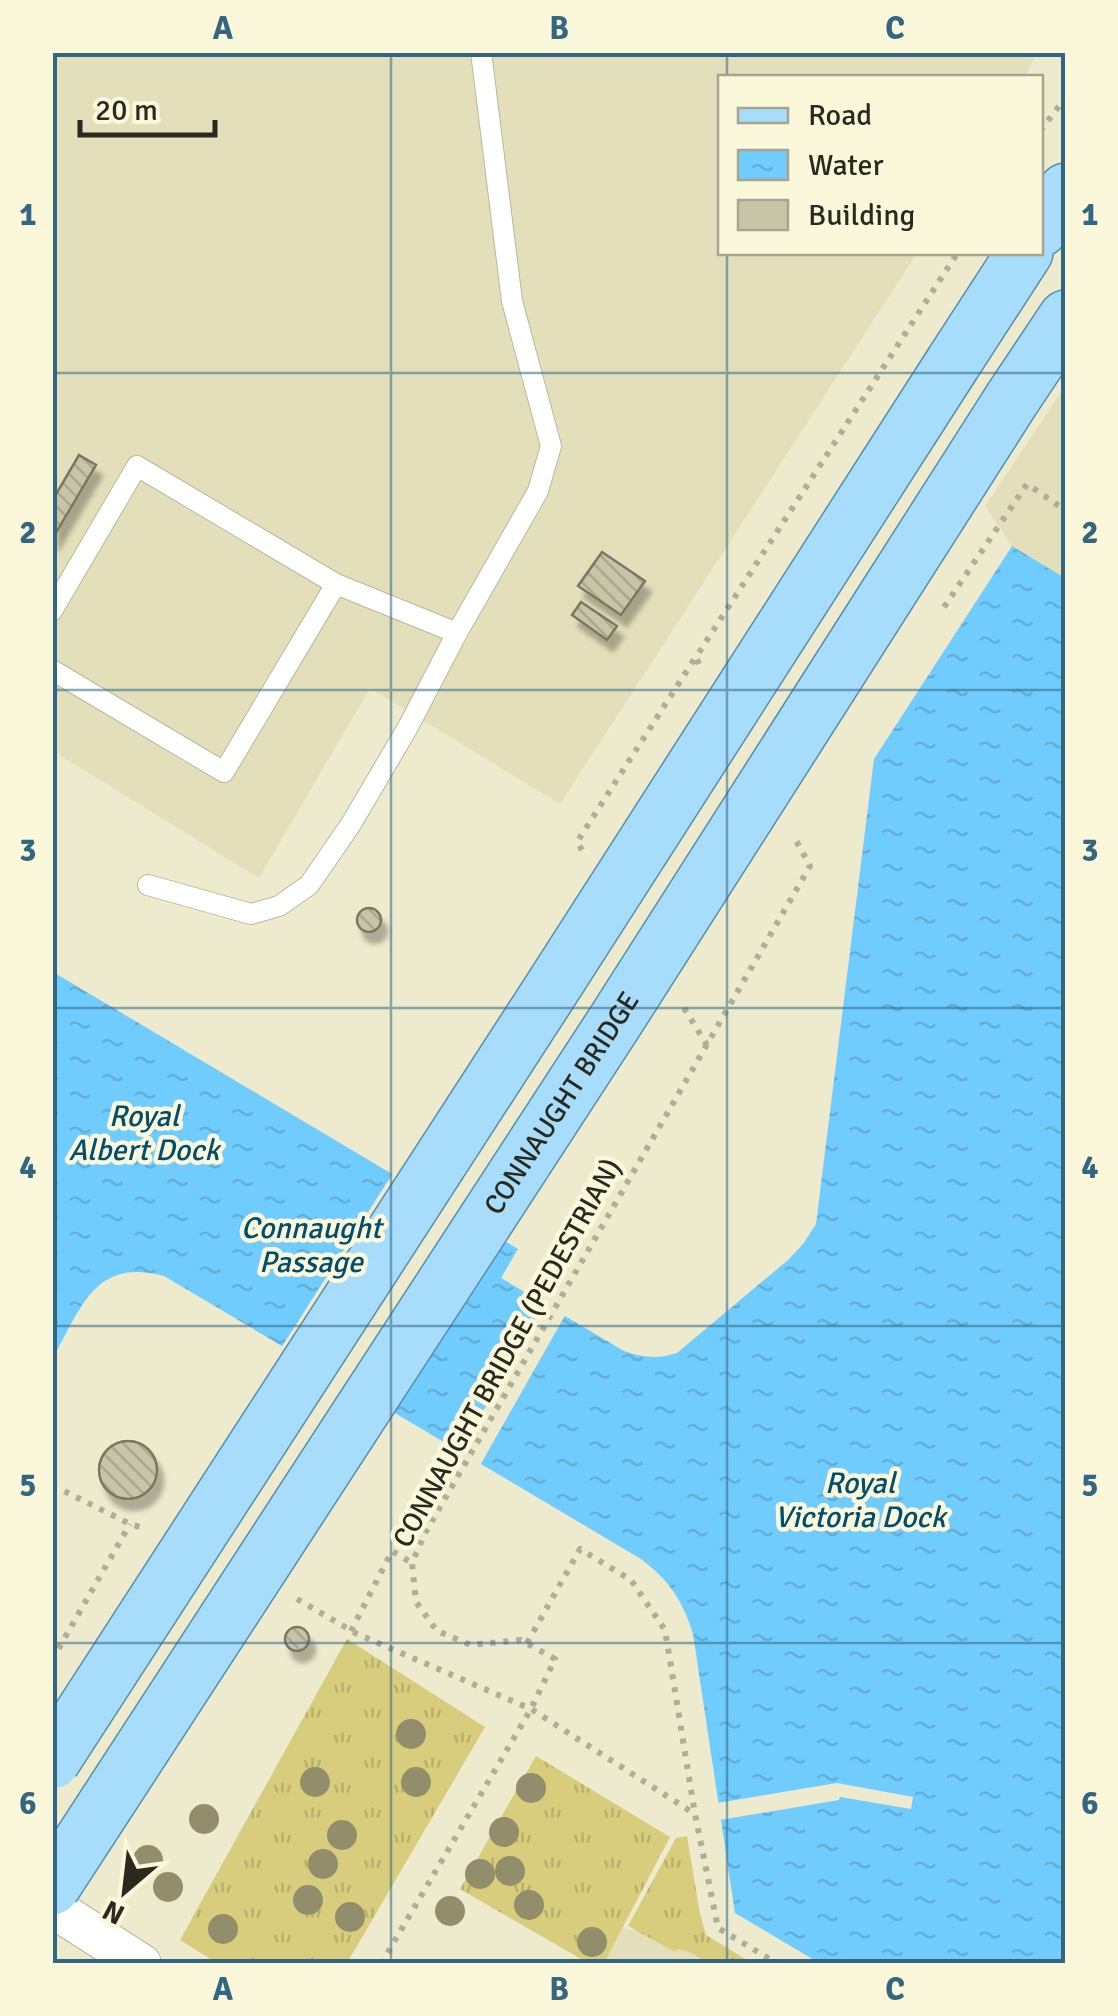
<svg xmlns="http://www.w3.org/2000/svg" width="1118" height="2016" font-family="Signika,sans-serif">
<defs>
<pattern id="grass-tufts" width="24" height="20" patternUnits="userSpaceOnUse" patternTransform="scale(2.5)"><rect width="24" height="20" fill="#d7cd7c"/><path d="M3 7l-1-3M5 7V3M7 7l1-3M15 17l-1-3M17 17v-4M19 17l1-3" fill="none" stroke="#b9b06b"/></pattern>
<pattern id="water-ripples" width="26" height="14" patternUnits="userSpaceOnUse" patternTransform="scale(2.5)"><rect width="26" height="14" fill="#71ccfe"/><path d="M2 4q2-2 4 0t4 0M15 11q2-2 4 0t4 0" fill="none" stroke="#62afd9"/></pattern>
<pattern id="building-back-hatch" width="6" height="6" patternUnits="userSpaceOnUse" patternTransform="scale(2.5)"><rect width="6" height="6" fill="#c7c4a8"/><path d="M-1 5l2 2M0 0l6 6M5-1l2 2" fill="none" stroke="#aba890"/></pattern>
<filter id="shadow"><feDropShadow dx="6" dy="11" stdDeviation="2.5" flood-color="#0004"/></filter>
</defs>
<rect width="100%" height="100%" fill="#edeacd"/>
<path fill="#e3dfba" d="M52,53h984l-11,24 -305,1v174l197,1 -357,551 -190,-116 -111,190 -206,-127z
M1065,386v192l-53,-32 -27,-40z
M623,1928l82,19 25,17h-128z"/>
<path fill="url(#grass-tufts)" d="M347,1639l138,88 -138,236h-130l-37,-23z
M536,1756l134,81 -66,126h-16l-128,-74z
M687,1836l13,78 6,21 46,28h-48l-1,-3 -13,-8 -13,-3 -2,3 -47,-26 48,-88z"/>
<path fill="url(#water-ripples)" d="M1012,546l53,32v1385h-246l-84,-50 -42,-279c-10,-33 -24,-54 -52,-75l-477,-283c-69,-19 -83,32 -111,82v-386l465,277 -17,29 123,73c20,7 33,8 53,2l111,-93 15,-16 13,-20 58,-465z"/>
<path fill="#edeacd" d="M395,1170l113,67 -120,178 -109,-64z
M546,1299l21,13 -89,157 -20,-13z
M837,1783l76,14 -2,12 -71,-12 -1,3 -119,20 -3,-17z"/>
<path fill="url(#building-back-hatch)" stroke="#7b785e" stroke-width="2.5" filter="url(#shadow)" d="M79,455l17,10 -43,73 -1,-37z
M602,552l43,29 -24,34 -43,-29z
M581,602l36,24 -10,14 -35,-25z
M357 920a12 12 0 1 1 24 0a12 12 0 1 1-24 0Z
M99 1470a29 29 0 1 1 58 0a29 29 0 1 1-58 0Z
M285 1639a12 12 0 1 1 24 0a12 12 0 1 1-24 0Z"/>
<g fill="none" stroke-linecap="round" stroke-linejoin="round">
<defs>
<path id="lane" d="M52,611l85,-145 199,118 121,49 81,-142 13,-45 -39,-145 -31,-249
M52,670l172,102 112,-188
M148,885l103,29 28,-8 30,-21 42,-61 57,-97 49,-94"/>
<path id="street" d="M52,1907l89,57"/>
<path id="primary" d="M1040,229l26,-38
M953,363l72,-111
M1012,399l54,-81"/>
</defs>
<use href="#lane" stroke="#bbb89c" stroke-width="22"/>
<use href="#street" stroke="#bbb89c" stroke-width="42"/>
<use href="#primary" stroke="#568fab" stroke-width="58"/>
<path stroke="#b0ae96" stroke-width="6" stroke-dasharray="5 8" stroke-linecap="butt" d="M1040,131l26,-34
M944,607l83,-123 35,24
M699,664l-3,-7 262,-405
M582,850l-5,-8 118,-184
M684,1008l23,37
M52,1488l10,2 68,34 17,5
M297,1599l60,35 174,75 164,105
M351,1631l41,-80 20,12
M527,1643l53,-94 51,31 34,50 30,184 23,114 60,36
M52,1660l78,-136
M381,1964l150,-255 24,-50 -34,-19 -50,5 -34,-14 -21,-29 -4,-39 13,-30 385,-667 -17,-31"/>
<use href="#lane" stroke="#fff" stroke-width="20"/>
<use href="#street" stroke="#fff" stroke-width="40"/>
<use href="#primary" stroke="#a7ddfa" stroke-width="55"/>
<defs>
<g id="primary-bridge">
<path d="M52,1761l506,-782 395,-616"/>
<path id="s1" d="M52,1887l564,-867 396,-621"/>
</g>
</defs>
<use href="#primary-bridge" stroke="#568fab" stroke-width="58" stroke-linecap="butt"/>
<use href="#primary-bridge" stroke="#a7ddfa" stroke-width="55"/>
</g>
<g fill="#928e6b">
<circle cx="411" cy="1734" r="15"/>
<circle cx="315" cy="1782" r="15"/>
<circle cx="416" cy="1782" r="15"/>
<circle cx="531" cy="1788" r="15"/>
<circle cx="204" cy="1819" r="15"/>
<circle cx="504" cy="1832" r="15"/>
<circle cx="342" cy="1835" r="15"/>
<circle cx="148" cy="1860" r="15"/>
<circle cx="323" cy="1864" r="15"/>
<circle cx="510" cy="1871" r="15"/>
<circle cx="480" cy="1874" r="15"/>
<circle cx="168" cy="1887" r="15"/>
<circle cx="308" cy="1900" r="15"/>
<circle cx="529" cy="1905" r="15"/>
<circle cx="450" cy="1911" r="15"/>
<circle cx="350" cy="1917" r="15"/>
<circle cx="223" cy="1929" r="15"/>
<circle cx="592" cy="1942" r="15"/>
</g>
<path fill="none" stroke="#326683" stroke-width="2.5" stroke-opacity="0.55" d="M391,52v1912M727,52v26M727,252v1712M52,373h1014M52,690h1014M52,1008h1014M52,1326h1014M52,1643h1014"/>
<g text-anchor="middle" dominant-baseline="central" stroke-width="9" stroke-linejoin="round" paint-order="stroke">
<g font-size="28" fill="#2a291e" stroke="#fbf7da">
<text stroke="none"><textPath href="#s1" startOffset="935">CONNAUGHT BRIDGE</textPath></text>
<text transform="translate(507 1353) rotate(-61)">CONNAUGHT BRIDGE (PEDESTRIAN)</text>
</g>
<g font-size="30" font-style="italic" fill="#004d6e" stroke="#fbf7da">
<text x="144" y="1116">Royal<tspan x="144" dy="34">Albert Dock</tspan></text>
<text x="311" y="1228">Connaught<tspan x="311" dy="34">Passage</tspan></text>
<text x="860" y="1483">Royal<tspan x="860" dy="34">Victoria Dock</tspan></text>
</g>
</g>
<rect width="1118" height="2016" fill="none" stroke="#fbf7da" stroke-width="110"/>
<rect x="718" y="75" width="325" height="180" fill="#fbf7da" stroke="#a7a58f" stroke-width="2.5"/>
<rect x="738" y="108" width="50" height="15" fill="#a7ddfa" stroke="#a7a58f" stroke-width="2.5"/>
<text x="808" y="125" font-size="30" fill="#2a291e">Road</text>
<rect x="738" y="150" width="50" height="30" fill="url(#water-ripples)" stroke="#a7a58f" stroke-width="2.5"/>
<text x="808" y="175" font-size="30" fill="#2a291e">Water</text>
<rect x="738" y="200" width="50" height="30" fill="#c7c4a8" stroke="#a7a58f" stroke-width="2.5"/>
<text x="808" y="225" font-size="30" fill="#2a291e">Building</text>
<g transform="translate(125 1891) rotate(208)" stroke="#fbf7da" stroke-width="8" paint-order="stroke">
<path d="M0-8L18 38L0 25L-18 38Z" fill="#2a291e"/>
<text y="-15" font-size="28" font-weight="bold" text-anchor="middle" fill="#2a291e">N</text>
</g>
<path d="M80 120v15h135v-15" fill="none" stroke="#2a291e" stroke-width="5"/>
<text x="95" y="120" font-size="30" fill="#2a291e" stroke="#fbf7da" stroke-width="8" paint-order="stroke">20 m</text>
<rect x="55" y="55" width="1008" height="1906" fill="none" stroke="#326683" stroke-width="4"/>
<g font-size="32" text-anchor="middle" font-weight="bold" fill="#326683">
<text x="223" y="39">A</text>
<text x="559" y="39">B</text>
<text x="895" y="39">C</text>
<text x="28" y="225">1</text>
<text x="1090" y="225">1</text>
<text x="28" y="543">2</text>
<text x="1090" y="543">2</text>
<text x="28" y="861">3</text>
<text x="1090" y="861">3</text>
<text x="28" y="1178">4</text>
<text x="1090" y="1178">4</text>
<text x="28" y="1496">5</text>
<text x="1090" y="1496">5</text>
<text x="28" y="1814">6</text>
<text x="1090" y="1814">6</text>
<text x="223" y="2000">A</text>
<text x="559" y="2000">B</text>
<text x="895" y="2000">C</text>
</g>
</svg>
